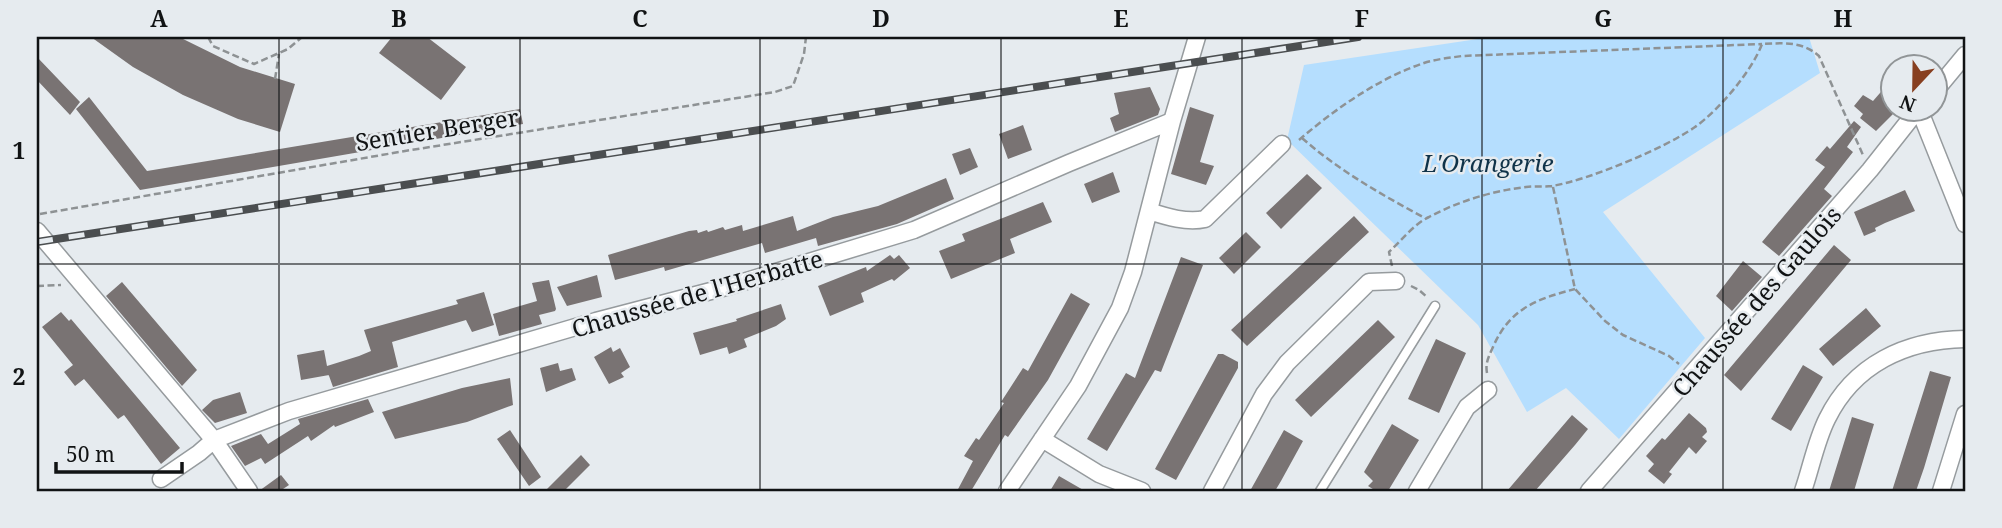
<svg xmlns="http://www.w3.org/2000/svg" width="2002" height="528" font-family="'Noto Serif',serif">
<rect width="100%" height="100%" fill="#e6ebef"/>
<path fill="#b5defe" d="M1491,37h318l11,36 -217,139 102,126 -86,101 -53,-51 -39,24 -49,-87 -191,-185 17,-75z"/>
<path fill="#797373" d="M91,37h88l61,30 55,17 -15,48 -42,-13 -55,-24 -50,-28z
M392,37h35l39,30 -25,33 -62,-47z
M37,57l43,45 -10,13 -33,-35z
M1894,77v36l-18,18 -16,-13 3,-4 -9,-8 9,-11 10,6z
M1150,87l10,22 -2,6 -43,17 -5,-14 9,-4 -5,-21z
M89,97l58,74 373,-62 3,15 -383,66 -64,-81z
M1190,107l24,8 -14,47 14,4 -8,19 -35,-11z
M1854,121l7,6 -14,20 6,5 -29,37 8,7 -53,60 -17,-14 63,-75 -10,-7 12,-14 3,3z
M1023,125l9,25 -24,9 -9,-25z
M970,148l8,19 -18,8 -8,-21z
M1113,172l7,20 -28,11 -8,-19z
M1307,174l15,14 -41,41 -15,-16z
M946,178l8,21 -57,25 -79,22 -2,-8 -51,15 -3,-10 -97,28 -1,-4 -49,13 -7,-25 81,-24 8,-1 1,3 9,-3 1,2 15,-5 2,3 17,-5 1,6 50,-15 4,15 36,-14 45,-11z
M1905,190l10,21 -30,12 -10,5 1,3 -12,5 -10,-24z
M1043,202l9,20 -42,17 5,14 -64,26 -12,-28 26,-10 -3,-7z
M1354,216l15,16 -122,114 -16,-16z
M1246,232l15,15 -27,27 -15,-16z
M1834,245l17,15 -110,131 -17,-16z
M890,255l4,4 5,-4 11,13 -16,13 -2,-2 -31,14 3,9 -34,14 -12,-30 48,-19 1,4z
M1181,257l22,8 -42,107 -6,-2 -48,81 -20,-12 39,-66 9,5z
M1743,261l19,16 -30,34 -16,-15z
M597,275l5,22 -35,9 -10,-19z
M549,280l7,29 -1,2 -16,4 3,9 -43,12 -6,-22 44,-13 -5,-18z
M122,282l75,88 -15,16 -76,-90z
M484,292l10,33 -22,7 -6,-12 -74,22 6,25 -65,20 -5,-14 1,2 -28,5 -4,-25 27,-5 3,16 32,-10 12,-5 -7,-21 94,-26 -2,-4z
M1071,293l19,11 -42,76 -40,57 -3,-2 -34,56h-14l16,-30 -9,-5 12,-18 3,2 25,-37 -3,-1 22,-34 5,3z
M781,304l5,15 -10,7 -32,13 3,8 -18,7 -2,-7 -27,8 -7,-22 44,-12 -1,-2z
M1866,308l15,18 -48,40 -14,-17z
M61,312l8,9 2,-2 109,129 -19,16 -37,-49 -6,4 -34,-40 -9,7 -11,-14 9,-7 -31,-38z
M1378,320l17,17 -84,80 -16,-17z
M1436,339l30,14 -27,60 -31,-14z
M611,347l2,5 7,-4 10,19 -9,6 3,4 -15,7 -15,-27z
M1218,354h5l15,8v6l-62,112 -21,-11z
M558,363l2,8 12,-3 4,12 -30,12 -6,-24z
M1803,365l20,12 -32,54 -20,-12z
M1930,371l21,6 -27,91 -8,23h-24z
M510,378l3,27 -46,17 -72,17 -13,-27 80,-24z
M240,392l7,21 -32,10 -13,-13 11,-10z
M368,399l6,13 -39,15 -1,-2 -23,16 -3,-5 -43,28 -4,-6 -16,8 -14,-20 30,-12 7,10 32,-20 -2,-5z
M1689,413l17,15 1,4 -5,5 5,4 -11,13 -7,-7 -20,25 3,2 -8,10 -16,-13 6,-7 -8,-8 16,-18 3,2z
M1572,415l16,14 -13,16 -40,46h-28z
M1852,417l22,7 -20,67h-25z
M1392,424l27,16 -31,51h-12l-8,-5 5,-5 -9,-9z
M510,430l31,47 -12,9 -32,-47z
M1284,430l19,11 -22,40 -6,10h-25z
M581,455l9,10 -26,26h-19z
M281,475l8,10 -9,6h-21z
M1059,476l26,15h-35z"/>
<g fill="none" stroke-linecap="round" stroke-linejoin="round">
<defs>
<path id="service" d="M1320,491l115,-185"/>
<path id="minor" d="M1936,90l29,-35
M1919,109l46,115
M1149,211c18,6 38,12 56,8l77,-75
M37,231l177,209 35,51
M1042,439l57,35 43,17
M161,479l38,-26 15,-13 75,-29 307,-90 134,-35 184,-56 155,-67 103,-42
M1007,491l71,-105 42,-78 13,-36 39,-151 25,-84
M1212,491l52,-97 23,-31 82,-81 27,-1
M1417,491l50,-84 21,-17
M1589,491l281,-321 49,-62
M1803,491c8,-23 13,-50 24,-72 27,-55 79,-79 138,-80
M1941,491l24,-77"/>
</defs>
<use href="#service" stroke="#969b9e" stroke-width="11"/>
<use href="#minor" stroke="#969b9e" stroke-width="19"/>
<path stroke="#8e9294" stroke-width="2.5" stroke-dasharray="7 3.5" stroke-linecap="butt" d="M208,37l5,9 41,18 34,-15 14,-12
M275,79l4,-25
M1302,138c36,32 80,57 123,80
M1299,140c36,-31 80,-62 125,-77 12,-4 25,-5 38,-7l300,-12
M1553,187l22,102 30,32 18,14 46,21 10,8
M40,214l365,-63 370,-59 18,-6 11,-32 2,-17
M1392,266l-3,-14c12,-11 25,-28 40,-35 30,-16 63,-26 97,-30 9,-1 18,0 26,-1 37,-6 113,-38 143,-59 24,-17 57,-56 67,-83 22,-1 40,-3 57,12l44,99
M37,286l24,-1
M1411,286l8,4 9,8
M1487,373c-2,-10 2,-17 6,-26 17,-39 44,-48 82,-58"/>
<use href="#service" stroke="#fff" stroke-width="8"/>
<use href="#minor" stroke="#fff" stroke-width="16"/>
<defs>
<path id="rail" d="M37,242l1321,-205"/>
</defs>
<use href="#rail" stroke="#4b4e50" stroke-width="8"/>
<use href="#rail" stroke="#e6ebef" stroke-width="5" stroke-dasharray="16" stroke-linecap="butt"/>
</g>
<path fill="none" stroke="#111314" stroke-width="2" stroke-opacity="0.55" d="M279,37v454M520,37v454M760,37v454M1001,37v454M1242,37v454M1482,37v454M1723,37v454M37,264h1928"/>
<g text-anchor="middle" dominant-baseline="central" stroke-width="5" stroke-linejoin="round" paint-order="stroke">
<g font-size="24" fill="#111314" stroke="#e6ebef">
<text transform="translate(437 129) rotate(-9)">Sentier Berger</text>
<text transform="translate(697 293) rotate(-16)">Chaussée de l'Herbatte</text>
<text transform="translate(1756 301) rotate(-49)">Chaussée des Gaulois</text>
</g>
<g font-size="24" font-style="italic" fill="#103349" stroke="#e6ebef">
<text x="1488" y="162">L'Orangerie</text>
</g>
</g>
<rect width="2002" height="528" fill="none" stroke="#e6ebef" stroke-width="77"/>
<g transform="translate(1914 88) rotate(202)"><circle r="33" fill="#e6ebef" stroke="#919597" stroke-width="2"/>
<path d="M0-5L12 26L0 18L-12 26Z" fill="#873f20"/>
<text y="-10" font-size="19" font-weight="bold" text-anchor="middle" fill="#111314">N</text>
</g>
<path d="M56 462v10h126v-10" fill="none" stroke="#111314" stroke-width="3.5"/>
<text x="66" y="462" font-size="21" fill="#111314" stroke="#e6ebef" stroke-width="5" paint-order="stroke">50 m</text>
<rect x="38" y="38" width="1926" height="452" fill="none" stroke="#111314" stroke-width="2.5"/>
<g font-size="23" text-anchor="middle" font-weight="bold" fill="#111314">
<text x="159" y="27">A</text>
<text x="399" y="27">B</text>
<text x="640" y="27">C</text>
<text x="881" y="27">D</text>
<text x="1121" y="27">E</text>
<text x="1362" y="27">F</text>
<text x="1603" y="27">G</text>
<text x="1843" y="27">H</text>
<text x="19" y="159">1</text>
<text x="19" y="385">2</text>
</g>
</svg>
